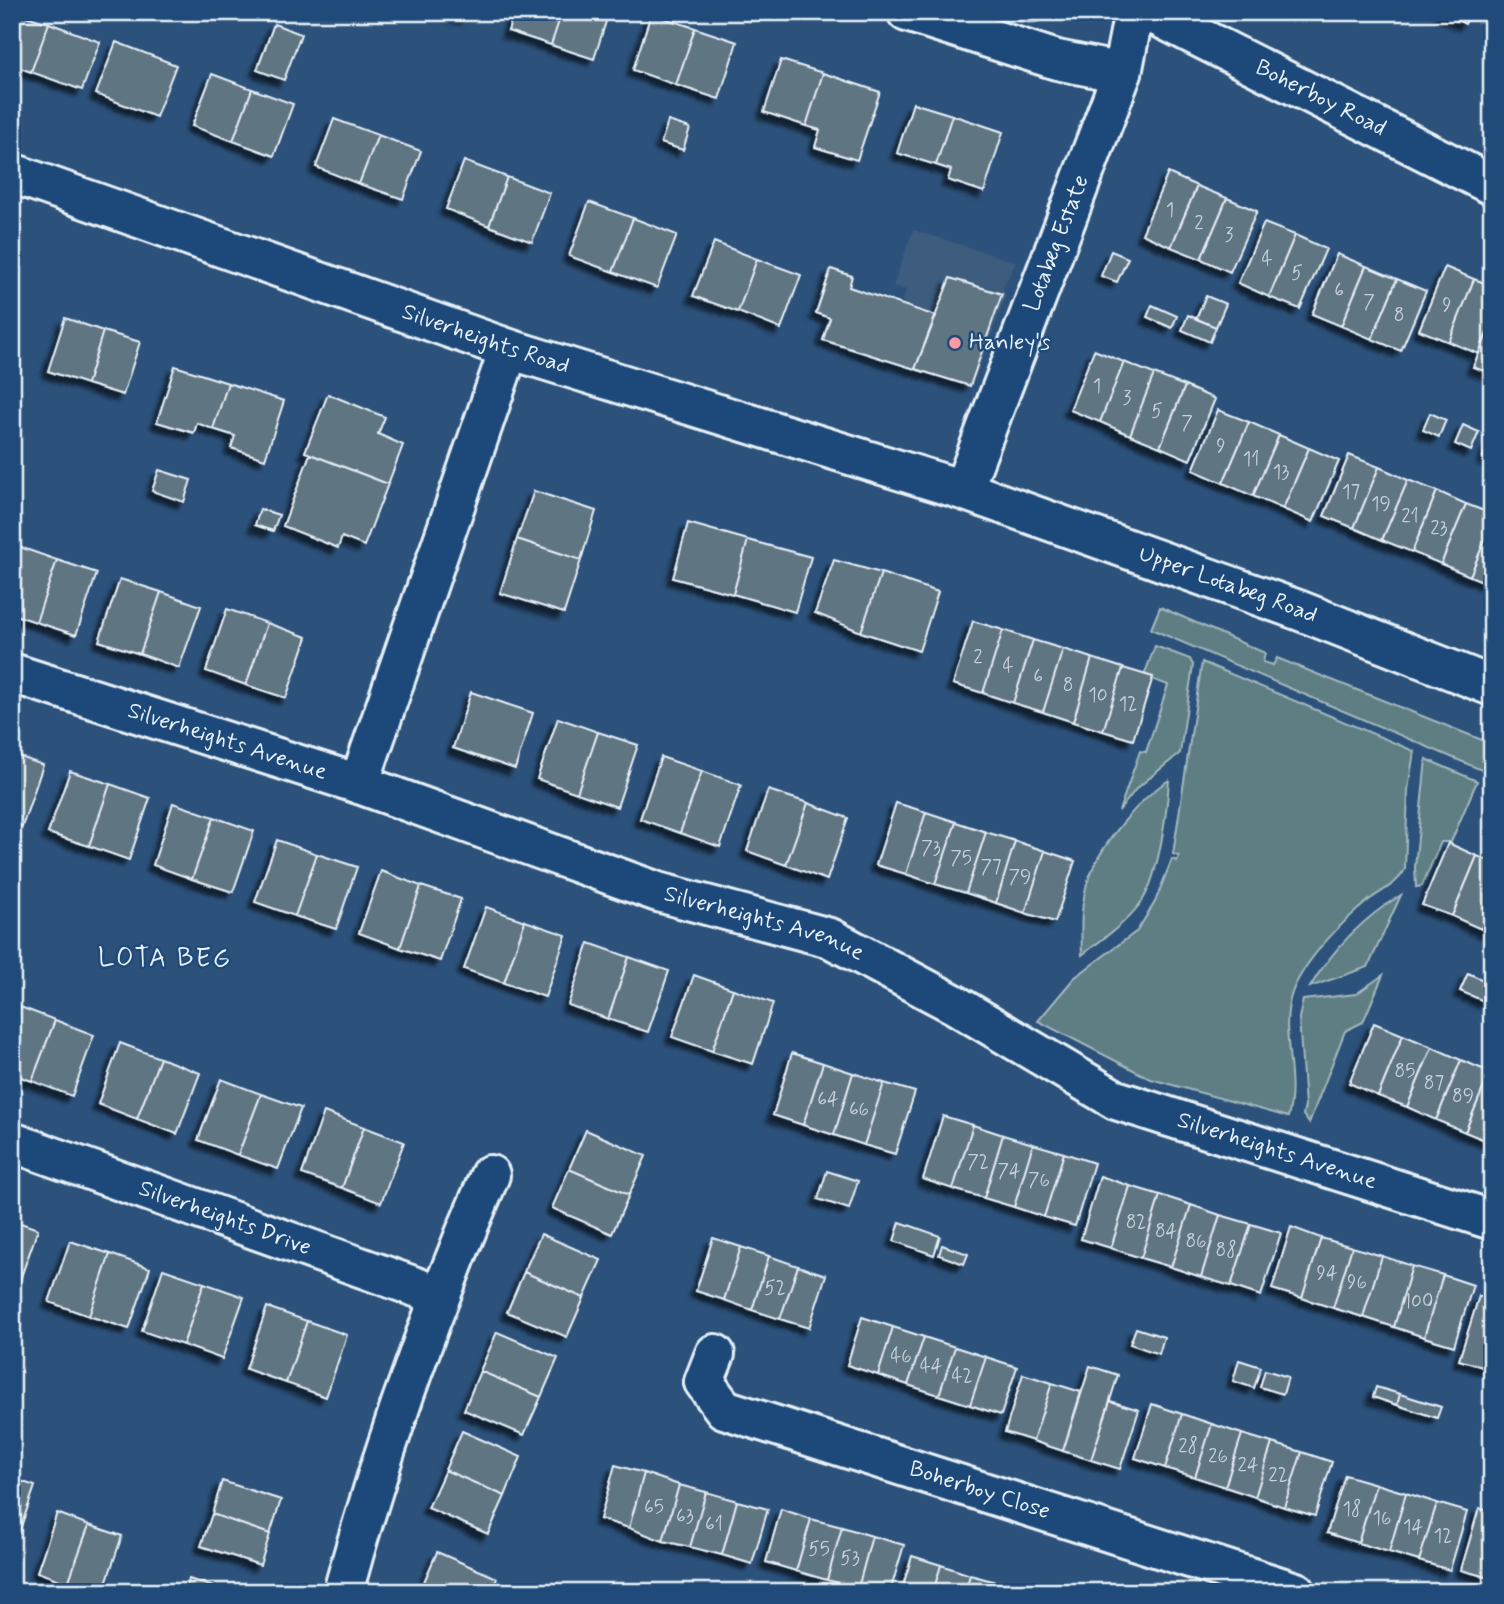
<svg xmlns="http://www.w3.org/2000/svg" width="1504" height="1604" font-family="Mynerve,sans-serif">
<defs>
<filter id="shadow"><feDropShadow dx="-6" dy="6" stdDeviation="2" flood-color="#0009"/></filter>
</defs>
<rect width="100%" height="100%" fill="#2c527c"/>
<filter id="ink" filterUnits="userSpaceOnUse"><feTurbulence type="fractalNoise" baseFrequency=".0143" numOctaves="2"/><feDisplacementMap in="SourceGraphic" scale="14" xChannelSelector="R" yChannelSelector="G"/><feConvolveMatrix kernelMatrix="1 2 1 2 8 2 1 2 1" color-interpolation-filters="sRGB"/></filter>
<g filter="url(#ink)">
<path fill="#3c5c7e" d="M913,230l103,32 -13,26 3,8 -33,87 -13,2 -45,-16 21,-53 -35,-11 5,-15 -13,-4z"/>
<path fill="#5e7e83" stroke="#a3b8be" stroke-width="2" d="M995,12h49l1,5c-13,13 -35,0 -50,-5z
M1160,607l105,46 -2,9 10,3 4,-7 215,86v11l-8,16 -333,-142z
M1155,646l35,13 3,6 -13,88 -44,36 -17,22 21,-60 6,1 22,-67 -24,-9z
M1202,662l212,89 -6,39 -3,79c-7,15 -23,21 -36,31 -27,22 -62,57 -76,90 -16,41 7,84 -5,127l-137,-38 -113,-58 36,-43 63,-47 18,-29 17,-43 5,2 2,-5 -6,-2z
M1426,759l51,22 -26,61h-10l-19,44 -6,1 -1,-20z
M1169,780c-2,32 -10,95 -27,121 -15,22 -40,38 -60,54 -1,-26 -2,-55 8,-80 12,-31 51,-78 79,-95z
M1401,895l-33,72 -58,20c22,-37 54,-70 91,-92z
M1383,975l-20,47 -18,9 -36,92 -6,-8 2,-9 -6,-88 4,-18 53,-6z"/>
<path fill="#617482" stroke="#e8f1f8" stroke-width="2" filter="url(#shadow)" d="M12,12l37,11 -18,49 -19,-7z
M446,12h22l-2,6z
M514,12h48l-11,33 -43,-14z
M562,12h47l-15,47 -43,-14z
M1440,12h31l-6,12z
M651,14l44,14 -19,57 -43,-15z
M49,23l51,19 -18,48 -51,-18z
M274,24l27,10 -17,46 -27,-10z
M695,28l42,14 -18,57 -43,-14z
M116,42l60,23 -20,52 -60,-23z
M781,60l42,13 -17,53 -42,-14z
M823,73l57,19 -23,68 -42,-13 5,-17 -14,-4z
M212,74l40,15 -19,52 -41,-15z
M252,89l41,15 -19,52 -41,-15z
M913,103l39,12 -16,50 -39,-12z
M952,115l51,17 -19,60 -36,-12 3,-10 -15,-5z
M334,119l44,16 -19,49 -43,-17z
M668,121l22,7 -7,22 -22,-7z
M378,135l43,16 -18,48 -44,-15z
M464,161l43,16 -18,49 -43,-17z
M1168,173l29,13 -26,61 -29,-13z
M507,177l43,16 -18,49 -43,-16z
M1197,186l30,12 -26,61 -30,-12z
M1227,198l30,13 -27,61 -29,-13z
M589,202l44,16 -20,54 -44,-16z
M633,218l44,17 -20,53 -44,-16z
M1264,223l31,12 -26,62 -31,-14z
M1295,235l31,14 -26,60 -31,-12z
M714,242l43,17 -19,53 -45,-16z
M1111,251l17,7 -11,24 -16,-6z
M1337,254l29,12 -25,60 -29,-12z
M757,259l44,16 -20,54 -43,-17z
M1366,266l31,13 -25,60 -31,-13z
M1445,267l29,12 -25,63 -30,-12z
M831,269l21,7 -3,11 87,29 -21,53 -92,-29 7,-22 -14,-5z
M950,278l52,16 -32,92 -55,-17z
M1397,279l29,12 -25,60 -29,-12z
M1474,279l18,7v35l-13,33 -30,-12z
M1206,296l20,8 -10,23 -20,-8z
M1152,305l25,11 -5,12 -25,-11z
M1188,315l28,12 -6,15 -28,-12z
M65,318l38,13 -16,53 -39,-13z
M1492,321v53l-19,-7z
M103,331l37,11 -17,53 -36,-11z
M1094,350l30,12 -24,60 -30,-12z
M1124,362l30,12 -24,61 -30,-13z
M175,366l53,17 -15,46 -16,-6 -3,10 -37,-11z
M1154,374l31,12 -25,61 -30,-12z
M228,383l56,18 -19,58 -34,-11 4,-12 -22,-7z
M1185,386l30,13 -25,61 -30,-13z
M328,394l57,23 -7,17 25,11 -15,39 -83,-32z
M1218,410l31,12 -26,61 -30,-13z
M1430,413l16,7 -7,17 -16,-7z
M1249,422l30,13 -26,61 -30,-13z
M1463,425l16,7 -8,19 -16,-7z
M1279,435l30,13 -26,61 -30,-13z
M1492,435v26l-9,-4z
M1309,448l30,13 -26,61 -30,-13z
M310,454l78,30 -24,62 -22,-9 -4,11 -55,-22z
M1349,455l30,12 -25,61 -30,-12z
M1379,467l29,13 -26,60 -28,-12z
M159,470l32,10 -7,22 -32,-11z
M1408,480l29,11 -25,61 -30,-12z
M534,491l62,20 -15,49 -64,-21z
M1437,491l29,13 -25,60 -29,-12z
M1466,504l26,10v9l-22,53 -29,-12z
M260,509l19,6 -6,16 -18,-6z
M688,523l60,17 -15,54 -60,-16z
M1492,523v62l-22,-9z
M517,539l64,21 -17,53 -64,-20z
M748,540l63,17 -16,55 -62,-18z
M17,546l40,14 -21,62 -24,-8v-55z
M57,560l40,13 -21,62 -40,-13z
M834,560l47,13 -20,59 -46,-19z
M881,573l57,19 -19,59 -58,-19z
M120,579l41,13 -21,62 -41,-13z
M161,592l40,14 -22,62 -39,-14z
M227,609l40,14 -21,62 -40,-14z
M973,621l30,9 -20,63 -30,-9z
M267,623l40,14 -21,61 -40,-13z
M1003,630l30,10 -20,63 -30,-10z
M1033,640l30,9 -20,63 -30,-9z
M1063,649l29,9 -19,64 -30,-10z
M1092,658l31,10 -20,63 -30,-9z
M1123,668l30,9 -20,63 -30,-9z
M471,692l62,21 -18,56 -62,-21z
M558,718l40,14 -21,61 -40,-14z
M598,732l40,13 -21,62 -40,-14z
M12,754l31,11 -21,62 -10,-3z
M661,757l41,14 -22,62 -40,-14z
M70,771l40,13 -21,62 -41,-13z
M702,771l39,14 -21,62 -40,-14z
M110,784l40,14 -21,62 -40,-14z
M768,790l40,13 -22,62 -39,-14z
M173,803l41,14 -22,62 -39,-14z
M808,803l40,15 -21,62 -41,-15z
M896,803l30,9 -20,62 -30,-9z
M926,812l30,10 -21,62 -29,-10z
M214,817l40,14 -21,61 -41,-13z
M956,822l30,10 -20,61 -31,-9z
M986,832l29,9 -19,62 -30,-10z
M277,840l40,14 -22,62 -40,-14z
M1015,841l30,10 -20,62 -29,-10z
M1448,843l29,13 -25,60 -30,-11z
M1045,851l30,10 -20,61 -30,-9z
M317,854l40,13 -21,62 -41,-13z
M1477,856l15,6v41l-11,26 -29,-13z
M381,871l40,15 -21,62 -41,-15z
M421,886l40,13 -21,62 -40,-13z
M1492,903v30l-11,-4z
M486,907l39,14 -21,62 -40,-14z
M525,921l41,14 -21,62 -41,-14z
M589,943l40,14 -21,62 -40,-14z
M629,957l40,14 -21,61 -40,-13z
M1468,973l24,11 -6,18 -26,-11z
M694,975l39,14 -21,62 -40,-14z
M733,989l40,14 -20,61 -41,-13z
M15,1005l40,15 -23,61 -20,-7v-61z
M55,1020l39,15 -22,61 -40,-15z
M1374,1023l29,12 -25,61 -29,-13z
M1403,1035l29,12 -25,60 -29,-11z
M120,1043l40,15 -23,61 -39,-15z
M1432,1047l29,13 -25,60 -29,-13z
M792,1053l31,10 -20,62 -30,-10z
M160,1058l40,15 -23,61 -40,-15z
M1461,1060l29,12 -25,60 -29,-12z
M823,1063l30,10 -19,62 -31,-10z
M1490,1072l2,1v70l-27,-11z
M853,1073l31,10 -20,62 -30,-10z
M221,1079l40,15 -23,61 -40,-15z
M884,1083l31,9 -20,62 -31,-9z
M261,1094l40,14 -23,61 -40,-14z
M324,1112l40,15 -22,61 -40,-14z
M943,1116l30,9 -20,64 -30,-10z
M973,1125l30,10 -19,63 -31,-9z
M364,1127l40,15 -23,61 -39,-15z
M586,1130l60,26 -17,39 -60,-26z
M1003,1135l30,9 -19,63 -30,-9z
M1033,1144l31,9 -20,64 -30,-10z
M1064,1153l30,10 -19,63 -31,-9z
M569,1169l60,26 -17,39 -60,-26z
M827,1171l31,10 -9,28 -31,-10z
M1100,1176l30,10 -19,62 -30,-9z
M1130,1186l30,9 -19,63 -30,-10z
M1160,1195l31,10 -20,62 -30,-9z
M1191,1205l29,10 -19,62 -30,-10z
M1220,1215l31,9 -20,62 -30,-9z
M12,1220l26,9 -22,62 -4,-2z
M900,1222l40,14 -6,19 -40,-14z
M1251,1224l30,9 -20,63 -30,-10z
M1291,1227l30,11 -19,60 -30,-9z
M541,1234l60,26 -17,38 -60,-26z
M713,1238l28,9 -17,53 -28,-9z
M1321,1238l31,9 -19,61 -31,-10z
M70,1241l40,13 -21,62 -40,-14z
M942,1245l26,9 -4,10 -25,-9z
M741,1247l28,9 -17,54 -28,-10z
M1352,1247l30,9 -19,61 -30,-9z
M110,1254l40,14 -21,61 -40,-13z
M769,1256l29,10 -18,53 -28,-9z
M1382,1256l30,10 -18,61 -31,-10z
M798,1266l28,9 -17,53 -29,-9z
M1412,1266l31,9 -19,62 -30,-10z
M163,1269l41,14 -21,62 -41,-14z
M524,1272l60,26 -17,39 -60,-25z
M1443,1275l30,10 -19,61 -30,-9z
M204,1283l40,14 -22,62 -39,-14z
M1479,1296l13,5 -3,68 -30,-9z
M267,1307l40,14 -21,62 -40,-14z
M862,1317l31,10 -15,48 -31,-10z
M307,1321l40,14 -21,62 -40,-14z
M893,1327l31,10 -16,48 -30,-10z
M1136,1328l28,9 -5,17 -29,-10z
M497,1332l61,26 -17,39 -61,-26z
M924,1337l31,10 -16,48 -31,-10z
M955,1347l31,10 -16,48 -31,-10z
M986,1357l31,10 -16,48 -31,-10z
M1239,1360l22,7 -7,21 -21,-7z
M1090,1366l28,9 -27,85 -28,-9z
M1265,1370l23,7 -5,17 -23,-7z
M480,1371l61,26 -17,38 -60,-25z
M1023,1374l29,9 -19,58 -28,-9z
M1052,1383l29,9 -18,59 -30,-10z
M1376,1387l24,7 -3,11 -24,-8z
M1400,1394l41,13 -4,11 -40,-13z
M1110,1401l29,9 -19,59 -29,-9z
M1152,1404l30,10 -17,54 -30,-10z
M1182,1414l30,10 -17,53 -30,-9z
M1212,1424l30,10 -17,53 -30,-10z
M462,1431l59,26 -16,39 -60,-26z
M1242,1434l30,9 -17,54 -30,-10z
M1272,1443l30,9 -18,55 -29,-10z
M1302,1452l30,10 -17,54 -31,-9z
M615,1465l29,8 -15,55 -29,-9z
M445,1470l60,26 -17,38 -60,-26z
M644,1473l35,12 -16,56 -34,-13z
M1345,1475l31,9 -18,59 -31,-10z
M12,1478l23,8 -20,58 -3,-1z
M222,1481l59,19 -11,34 -58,-20z
M1376,1484l30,9 -17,59 -31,-9z
M679,1485l27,7 -16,55 -27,-6z
M706,1492l31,9 -15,54 -32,-8z
M1406,1493l31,10 -18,58 -30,-9z
M737,1501l31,8 -16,55 -30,-9z
M1437,1503l30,9 -17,58 -31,-9z
M1479,1508l13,4 -2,66 -29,-8z
M781,1509l30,10 -15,52 -30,-9z
M57,1513l32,12 -21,58 -31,-11z
M212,1514l58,20 -10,31 -59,-19z
M811,1519l31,8 -15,53 -31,-9z
M89,1525l33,11 -19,56 -35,-9z
M842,1527l30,9 -14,52 -31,-8z
M872,1536l32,9 -14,47 -32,-4z
M437,1552l60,26 -6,14 -71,-1z
M912,1556l29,9 -8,27h-32z
M941,1565l29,10 -5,17h-32z
M970,1575l30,8 -3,9h-32z
M189,1579l40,13h-44z
M1000,1583l27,9h-30z"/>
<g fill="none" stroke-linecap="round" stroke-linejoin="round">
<defs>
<g id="minor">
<path d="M907,12l150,48 65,13"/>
<path id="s1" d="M1149,12l343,173"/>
<path id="s2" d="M12,173l497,176 454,141 335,120 194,76"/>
<path id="s3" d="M963,490l159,-417 12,-61"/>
<path id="s4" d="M12,673l347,111 299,108 172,46 124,66 162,96 376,120"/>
<path d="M359,784l150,-435"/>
<path id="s5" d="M12,1142l426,153"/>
<path id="s6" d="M715,1354l-11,28 20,27 572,183"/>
<path d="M343,1592c39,-143 88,-281 147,-417"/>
</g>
</defs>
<use href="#minor" stroke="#e8f1f8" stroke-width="44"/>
<use href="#minor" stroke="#1f4a7a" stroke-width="38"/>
</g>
</g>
<circle fill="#ff9aa2" stroke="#1f4a7a" stroke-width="2.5" cx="955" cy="343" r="7"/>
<g text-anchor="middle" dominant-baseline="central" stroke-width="5" stroke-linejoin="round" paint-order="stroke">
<g font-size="19" fill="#c6d2da">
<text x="1170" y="210">1</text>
<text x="1199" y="223">2</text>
<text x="1229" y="235">3</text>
<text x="1267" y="259">4</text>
<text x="1297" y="273">5</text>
<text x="1339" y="290">6</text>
<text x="1369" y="302">7</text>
<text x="1447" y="305">9</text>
<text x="1399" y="315">8</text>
<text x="1097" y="386">1</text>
<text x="1127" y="398">3</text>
<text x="1157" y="411">5</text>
<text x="1187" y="423">7</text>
<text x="1221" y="446">9</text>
<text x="1251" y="459">11</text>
<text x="1281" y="472">13</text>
<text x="1351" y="492">17</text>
<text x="1381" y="504">19</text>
<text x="1410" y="516">21</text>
<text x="1439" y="528">23</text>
<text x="978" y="657">2</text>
<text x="1008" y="666">4</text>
<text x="1038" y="676">6</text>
<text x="1068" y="685">8</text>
<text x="1098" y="695">10</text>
<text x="1128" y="704">12</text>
<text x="931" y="848">73</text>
<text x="961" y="858">75</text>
<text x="991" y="867">77</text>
<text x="1020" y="877">79</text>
<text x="1405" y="1071">85</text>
<text x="1434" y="1083">87</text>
<text x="1463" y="1096">89</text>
<text x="828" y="1099">64</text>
<text x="859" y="1109">66</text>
<text x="978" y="1162">72</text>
<text x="1009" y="1171">74</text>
<text x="1039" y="1180">76</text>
<text x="1136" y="1222">82</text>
<text x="1166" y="1231">84</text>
<text x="1196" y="1241">86</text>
<text x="1226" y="1250">88</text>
<text x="1327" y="1273">94</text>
<text x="1357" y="1282">96</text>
<text x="775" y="1288">52</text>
<text x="1418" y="1301">100</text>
<text x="901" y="1356">46</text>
<text x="931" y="1366">44</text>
<text x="962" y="1376">42</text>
<text x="1188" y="1446">28</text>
<text x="1218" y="1456">26</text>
<text x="1248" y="1465">24</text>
<text x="1278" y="1475">22</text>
<text x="654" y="1507">65</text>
<text x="1352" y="1509">18</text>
<text x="685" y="1516">63</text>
<text x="1382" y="1518">16</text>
<text x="714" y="1524">61</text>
<text x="1413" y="1527">14</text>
<text x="1443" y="1536">12</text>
<text x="819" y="1549">55</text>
<text x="850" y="1558">53</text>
</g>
<g font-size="23" fill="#e8f1f8" stroke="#1f4a7a">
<text stroke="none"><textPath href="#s1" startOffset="192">Boherboy Road</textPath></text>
<text stroke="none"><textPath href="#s3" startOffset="264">Lotabeg Estate</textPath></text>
<text stroke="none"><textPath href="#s2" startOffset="502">Silverheights Road</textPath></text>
<text stroke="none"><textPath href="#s2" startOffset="1284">Upper Lotabeg Road</textPath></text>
<text stroke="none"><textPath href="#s4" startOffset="226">Silverheights Avenue</textPath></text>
<text stroke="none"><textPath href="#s4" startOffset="793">Silverheights Avenue</textPath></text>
<text stroke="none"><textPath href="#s4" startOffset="1358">Silverheights Avenue</textPath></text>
<text stroke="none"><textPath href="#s5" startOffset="226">Silverheights Drive</textPath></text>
<text stroke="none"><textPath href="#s6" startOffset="332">Boherboy Close</textPath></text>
</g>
<g font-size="23" fill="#e8f1f8" stroke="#1f4a7a" text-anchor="start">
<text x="969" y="343">Hanley's</text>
</g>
<g font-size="26" letter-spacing="2" fill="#e8f1f8" stroke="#1f4a7a">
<text x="165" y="959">LOTA BEG</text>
</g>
</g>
<rect width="1504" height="1604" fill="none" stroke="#1f4a7a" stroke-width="42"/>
<rect x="21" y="21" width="1462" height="1562" fill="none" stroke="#e8f1f8" stroke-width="2.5" filter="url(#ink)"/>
</svg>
